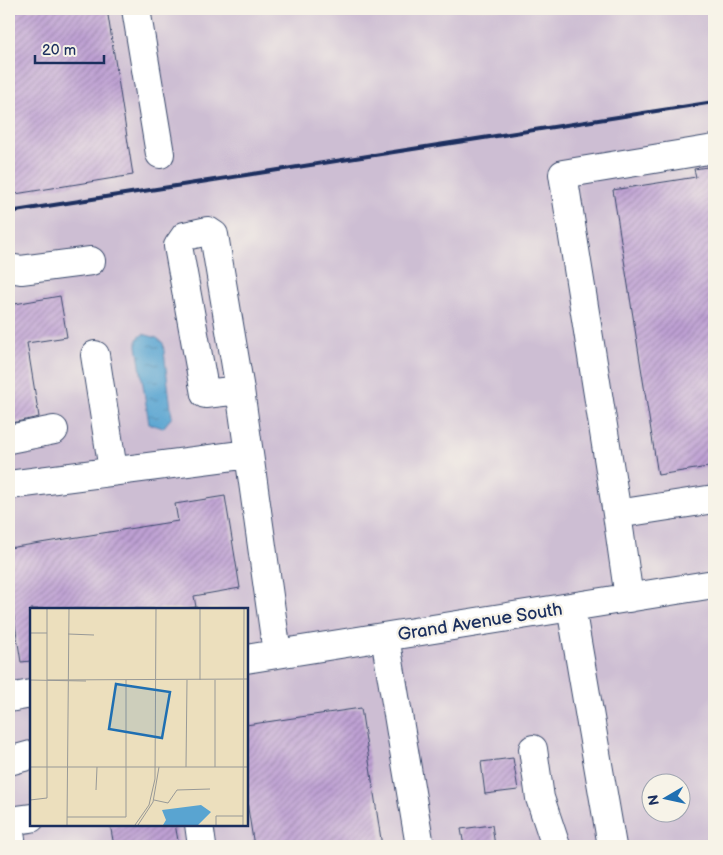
<svg xmlns="http://www.w3.org/2000/svg" width="723" height="855" font-family="'Balsamiq Sans',sans-serif">
<defs>
<pattern id="water-ripples" width="26" height="14" patternUnits="userSpaceOnUse" patternTransform="scale(1.25)"><rect width="26" height="14" fill="#59a4d1"/><path d="M2 4q2-2 4 0t4 0M15 11q2-2 4 0t4 0" fill="none" stroke="#4986ad"/></pattern>
<pattern id="building-hatch" width="6" height="6" patternUnits="userSpaceOnUse" patternTransform="scale(1.25)"><rect width="6" height="6" fill="#bea0d3"/><path d="M-1 1l2-2M0 6l6-6M5 7l2-2" fill="none" stroke="#9a83ae"/></pattern>
</defs>
<rect width="100%" height="100%" fill="#f7f3e8"/>
<filter id="ink" filterUnits="userSpaceOnUse"><feTurbulence type="fractalNoise" baseFrequency=".02" numOctaves="2"/><feDisplacementMap in="SourceGraphic" scale="10" xChannelSelector="R" yChannelSelector="G"/><feConvolveMatrix kernelMatrix="1 2 1 2 8 2 1 2 1" color-interpolation-filters="sRGB"/></filter>
<filter id="wash" filterUnits="userSpaceOnUse"><feTurbulence type="fractalNoise" baseFrequency=".0096" numOctaves="4" result="noise"/><feDisplacementMap in="SourceGraphic" scale="20" xChannelSelector="R" yChannelSelector="G"/><feGaussianBlur stdDeviation="1.12" result="paint"/><feColorMatrix in="noise" values="0 0 0 0 0 0 0 0 0 0 0 0 0 0 0 0 0 1.4 0 .05"/><feComposite in="paint" operator="in"/></filter>
<g filter="url(#wash)">
<rect width="100%" height="100%" fill="#ecdfbd"/>
<path fill="#cdbed3" fill-rule="evenodd" d="M9,9h705v837h-705zM31,609h215v215h-215zM650,782h30v30h-30z"/>
<path fill="url(#water-ripples)" stroke="#3a6a98" d="M143,334l14,4 6,5 9,74 -9,11 -14,-4 -12,-78v-7z"/>
<g id="blocks">
<path fill="url(#building-hatch)" d="M9,9h98l26,166 -124,20v-127l4,-1 -4,-29z
M714,166v300l-56,9 -45,-285 83,-13 -2,-8z
M60,296l7,41 -40,6 12,74 -27,6 -3,-18v-100z
M225,496l15,92 -46,8 2,11 -11,2h-154v52l-10,1 -12,-75v-39l169,-27 -3,-17z
M361,708l21,138h-128l-8,-50v-71z
M513,758l5,32 -33,4 -4,-32z
M110,824h65l4,22h-65z
M492,825l3,21h-31l-3,-17z"/>
</g>
</g>
<g filter="url(#ink)">
<use href="#blocks" fill-opacity="0" stroke="#3a496c" stroke-width="1"/>
<g fill="none" stroke-linecap="round" stroke-linejoin="round">
<defs>
<path id="minor" d="M136,9l24,145
M9,268l12,2 70,-9
M95,355l18,115
M240,390l-35,4 -27,-148 7,-10 23,-5 6,4 26,155 37,263
M9,439l45,-9
M9,485l240,-31
M617,514l-54,-340 151,-25
M629,598l-12,-84 97,-15
M571,607l41,239
M385,637l35,209
M246,659l468,-75
M9,698l22,-4
M533,749l7,49 16,48
M9,761l22,-6
M9,821l22,-3
M199,824l3,22
M9,826l3,20"/>
</defs>
<use href="#minor" stroke="#3a496c" stroke-width="30"/>
<use href="#minor" stroke="#fff" stroke-width="28"/>
<path stroke="#1b2f5e" stroke-width="4" d="M9,212l705,-110"/>
</g>
</g>
<g text-anchor="middle" dominant-baseline="central" stroke-width="4.5" stroke-linejoin="round" paint-order="stroke">
<g font-size="18" fill="#1b2f5e" stroke="#f7f3e8">
<text transform="translate(480 622) rotate(-9)">Grand Avenue South</text>
</g>
</g>
<g transform="translate(30 608)">
<rect width="218" height="218" fill="#ecdfbd"/>
<path d="M171,197l10,7 -13,13h-35l3,-5 -4,-10z" fill="#59a4d1"/>
<path fill="none" stroke="#989997" stroke-width="1" d="M0,25h17M38,26l26,1M0,72l56,1M17,72l201,-1M170,72v-72M0,159h218M156,159l1,-87M185,159v-87M66,182l1,-23M0,192l17,-2v-190M124,192l14,3 9,-13 33,-1M37,209h59v-137M37,217l2,-217M105,217l14,-20 6,-26 1,-171M108,217l15,-23 6,-35M186,217v-9h27M213,217l1,-217"/>
<path fill="#1f6fb2" fill-opacity="0.15" stroke="#1f6fb2" stroke-width="2.5" d="M86,76l54,8 -8,46 -53,-9z"/>
<rect width="218" height="218" fill="none" stroke="#1b2f5e" stroke-width="2.5"/>
</g>
<rect width="723" height="855" fill="none" stroke="#f7f3e8" stroke-width="30"/>
<g transform="translate(666 798) rotate(261)"><circle r="24" fill="#f7f3e8" stroke="#9fa5b1"/>
<path d="M0-4L9 19L0 12L-9 19Z" fill="#1f6fb2"/>
<text y="-8" font-size="14" font-weight="bold" text-anchor="middle" fill="#1b2f5e">N</text>
</g>
<path d="M35 55v8h69v-8" fill="none" stroke="#1b2f5e" stroke-width="2.5"/>
<text x="42" y="55" font-size="15" fill="#1b2f5e" stroke="#f7f3e8" stroke-width="4" paint-order="stroke">20 m</text>
</svg>
